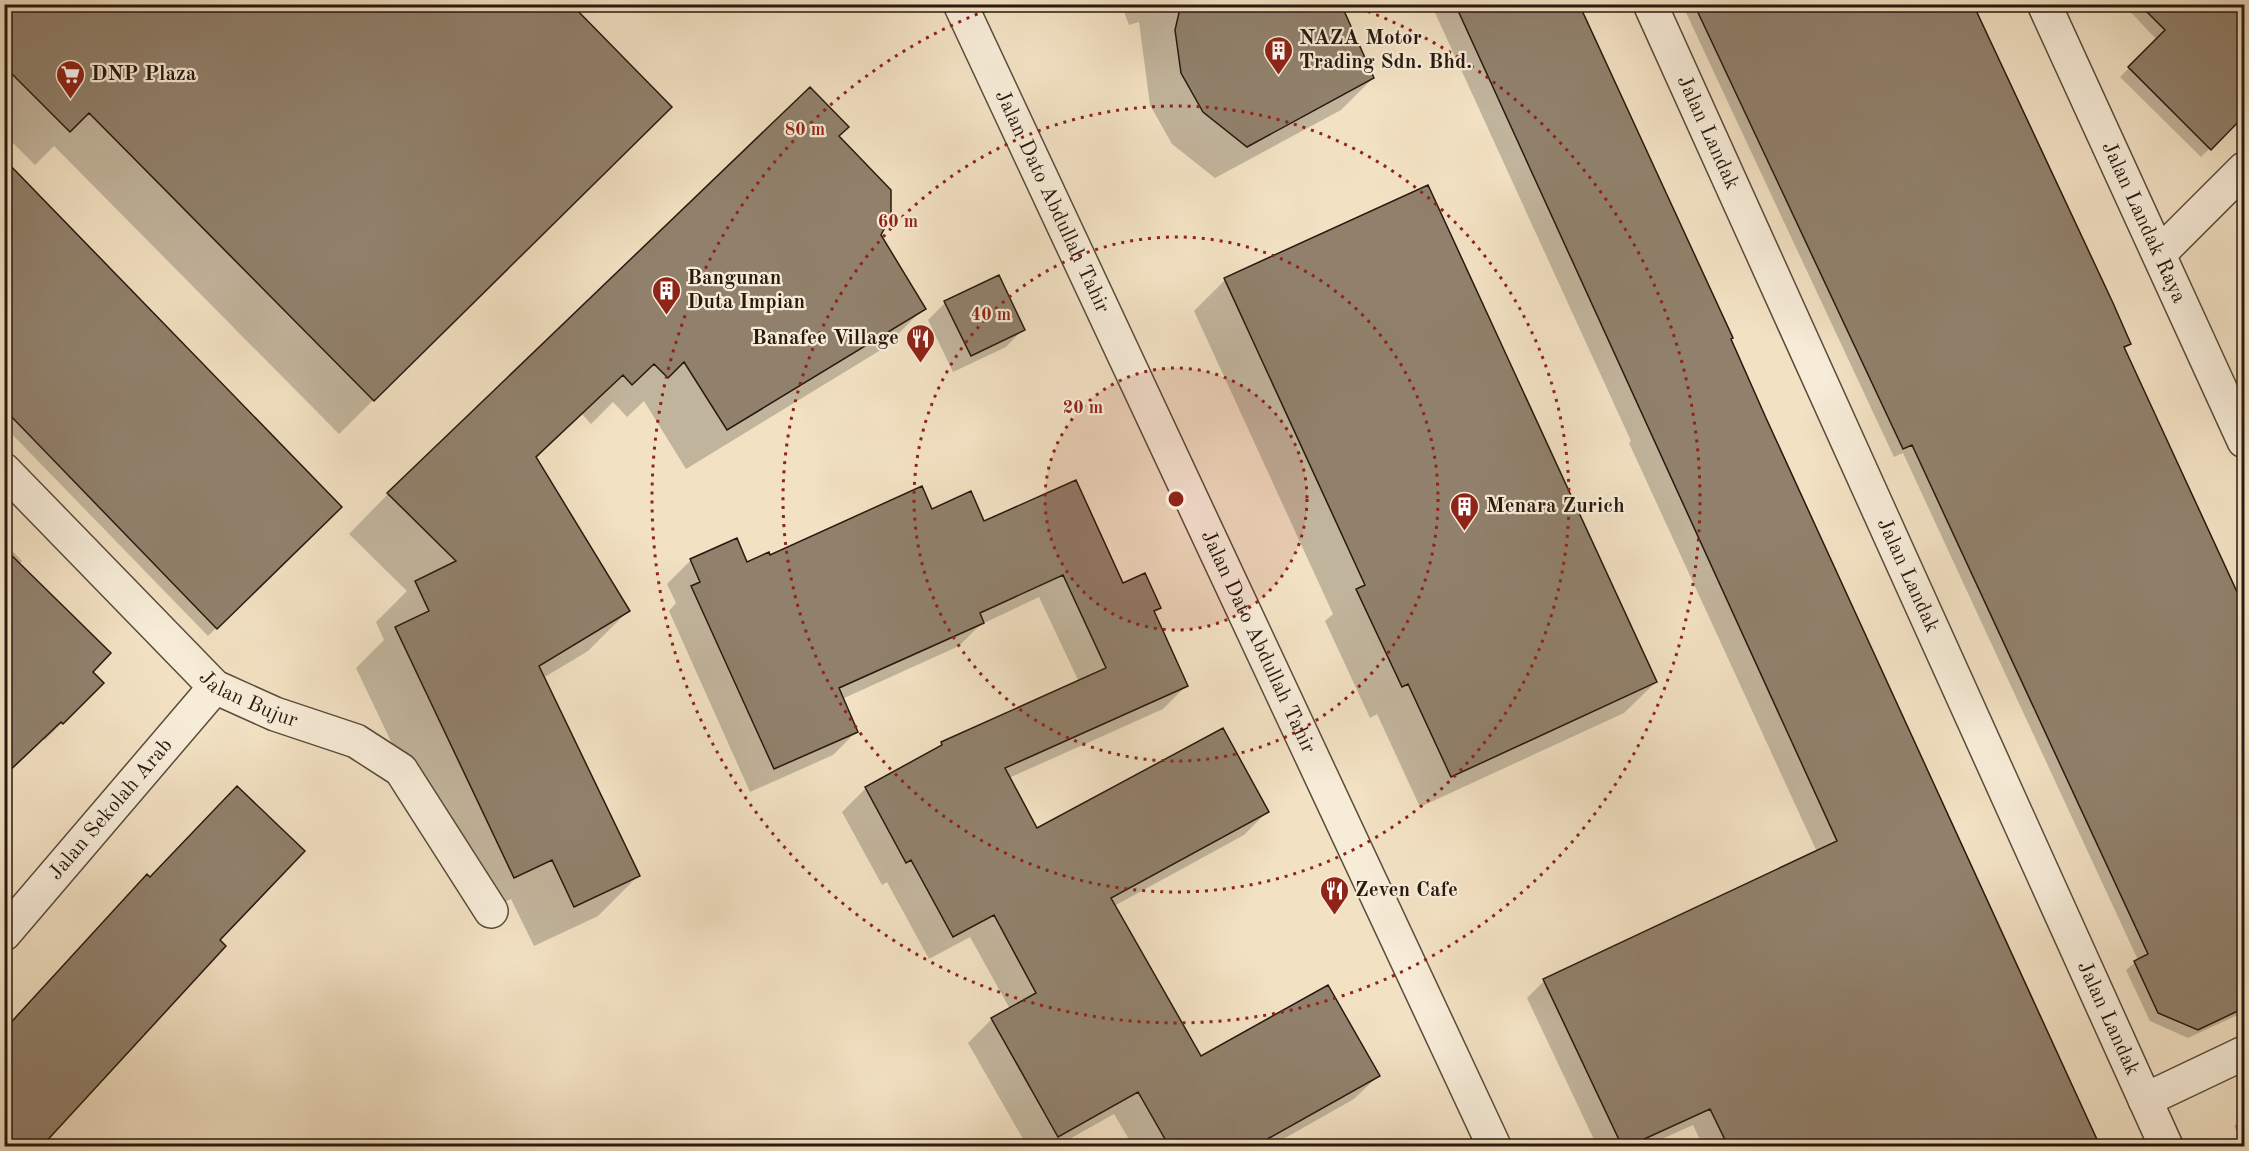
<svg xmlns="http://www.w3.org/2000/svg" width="2249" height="1151" font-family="'Old Standard TT',serif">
<rect width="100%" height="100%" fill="#f2e1c3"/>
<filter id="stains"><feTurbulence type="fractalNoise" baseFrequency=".00333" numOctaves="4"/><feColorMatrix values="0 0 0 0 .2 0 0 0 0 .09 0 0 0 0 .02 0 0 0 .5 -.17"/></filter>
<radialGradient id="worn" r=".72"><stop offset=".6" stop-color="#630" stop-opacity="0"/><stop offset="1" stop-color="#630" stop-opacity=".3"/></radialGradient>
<path fill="#0003" d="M4,4l666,103 -331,327 -285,-288 -19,19 -31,-31z
M1121,4h219l33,74 -32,32 -126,68 -43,-34 -22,-39 -11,-83 -10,3z
M1431,4h147l187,415 333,727h-395l-10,-21 -47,21h-49l-70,-148 17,-17 273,-129 -188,-409 2,-2z
M1682,4h290l157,340 -5,6 120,260v402l-56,26 -38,-17 -24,-51 12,-10 -235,-507 -9,4z
M2123,4h121v110l-43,43 -81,-80 37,-37z
M837,136l42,99 45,73 -40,40 -198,121 -42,-68 -17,16 -14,-15 -22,22 -9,-10 -47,45 93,152 -40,40 -45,27 95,198 -40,40 -64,30 -23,-47 -37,17 -118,-248 28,-28 -8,-18 31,-31 -58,-57 39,-40z
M4,161l336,346 -132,129 -204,-210z
M1225,280l431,402 -32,31 -204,94 -43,-93 -7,4 -45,-97 8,-7 -139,-303z
M945,303l78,26 -17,18 -53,25 -25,-52z
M931,511l53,12 138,62 37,22 -6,6 33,73 -23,23 -154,69 28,52 230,-18 -23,23 -130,71 87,152 177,18 -24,23 -83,47h-138l-19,-32 -57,32h-30l-59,-103 23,-23 19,-11 -40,-72 -41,22 -42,-77 -5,3 -40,-73 24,-24 68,-37 7,-7 138,-62 -40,-85 -59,28 -21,21 -117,53 14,33 -23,23 -83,37 -81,-181 7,-8 -9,-19 24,-24 55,4z
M4,542l18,19 -3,3 72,108 -29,51 -17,17 -2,-2 -39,37z
M2244,1117v29l-10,-20z"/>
<path fill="#91816c" stroke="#27190e" stroke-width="1.5" d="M4,4h567l101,103 -298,294 -285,-288 -19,19 -66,-66z
M1181,4h160l33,74 -127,69 -44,-35 -22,-39 -6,-43z
M1455,4h124l154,334 -2,1 35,79 334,728h-372l-18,-37 -81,37h-7l-79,-167 294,-138z
M1694,4h279l140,299 18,41 -7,3 120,260v401l-46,22 -40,-17 -24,-52 14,-7 -236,-509 -9,4z
M2139,4h105v112l-33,34 -83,-83 37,-37z
M810,87l39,40 -10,9 52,54v26l-10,19 45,74 -199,121 -43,-68 -16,16 -14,-14 -22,21 -9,-10 -87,82 94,154 -91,55 101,210 -66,31 -22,-47 -38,18 -119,-251 34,-16 -14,-30 41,-20 -69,-68z
M4,159l338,348 -125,122 -213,-220z
M1428,185l229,497 -206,95 -43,-93 -6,3 -46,-98 9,-4 -141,-307z
M999,275l26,55 -54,26 -27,-55z
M1076,480l47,103 22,-10 16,35 -7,3 34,75 -183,82 32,60 186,-100 46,84 -158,86 90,158 127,-71 52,91 -125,70h-86l-31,-54 -80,45 -67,-119 45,-25 -42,-78 -41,22 -42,-77 -5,3 -41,-76 77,-42 -1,-3 165,-74 -43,-93 -83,38 4,10 -145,65 19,44 -84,37 -83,-183 9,-4 -10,-23 47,-21 10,24 22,-10 1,3 152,-69 10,23 39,-18 13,30z
M4,548l107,105 -18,19 11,11 -41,41 -2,-2 -57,54z
M237,786l68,65 -85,89 6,6 -184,200h-38v-116l143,-156 3,3z"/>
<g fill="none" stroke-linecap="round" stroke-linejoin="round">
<defs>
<g id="minor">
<path id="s1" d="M960,4l534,1142"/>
<path id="s2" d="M1650,4l516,1142"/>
<path id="s3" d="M2044,4l200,437"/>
<path d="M2159,254l85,-85"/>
<path id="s4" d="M4,470l211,217 60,27 81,27 45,29 90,141"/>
<path id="s5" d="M4,934l211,-247"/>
<path d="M2145,1100l99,-47"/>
</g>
</defs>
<use href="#minor" stroke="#5a4b3b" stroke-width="36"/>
<use href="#minor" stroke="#f7ecd8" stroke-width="33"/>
</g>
<circle cx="1176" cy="499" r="131" fill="#8f2418" fill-opacity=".12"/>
<g fill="none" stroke="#8f2418" stroke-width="3" stroke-dasharray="3 6">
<circle cx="1176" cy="499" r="131"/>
<circle cx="1176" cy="499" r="262"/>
<circle cx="1176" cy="499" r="393"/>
<path d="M1351 5A524 524 0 1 1 1001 5"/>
</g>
<defs>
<symbol id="building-pin" viewBox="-11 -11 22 30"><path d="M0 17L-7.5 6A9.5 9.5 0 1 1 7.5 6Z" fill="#8f2418" stroke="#f7ecd8"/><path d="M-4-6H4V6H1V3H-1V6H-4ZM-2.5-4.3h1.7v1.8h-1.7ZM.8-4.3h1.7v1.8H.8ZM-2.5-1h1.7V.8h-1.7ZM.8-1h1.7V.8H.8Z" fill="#fff"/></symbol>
<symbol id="supermarket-pin" viewBox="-11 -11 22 30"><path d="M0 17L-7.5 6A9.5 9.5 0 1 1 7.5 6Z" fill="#8f2418" stroke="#f7ecd8"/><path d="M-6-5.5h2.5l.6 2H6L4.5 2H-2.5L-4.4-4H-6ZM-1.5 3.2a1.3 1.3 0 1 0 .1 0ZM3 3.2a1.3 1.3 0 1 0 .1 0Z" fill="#fff"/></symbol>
<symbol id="restaurant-pin" viewBox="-11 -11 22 30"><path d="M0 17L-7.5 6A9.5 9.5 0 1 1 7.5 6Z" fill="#8f2418" stroke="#f7ecd8"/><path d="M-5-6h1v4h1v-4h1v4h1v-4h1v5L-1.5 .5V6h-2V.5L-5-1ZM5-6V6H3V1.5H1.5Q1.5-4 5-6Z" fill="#fff"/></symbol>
</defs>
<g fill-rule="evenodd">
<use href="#building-pin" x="1262" y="34" width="33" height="45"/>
<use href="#supermarket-pin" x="54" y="58" width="33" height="45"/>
<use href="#building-pin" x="650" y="274" width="33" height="45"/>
<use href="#restaurant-pin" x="904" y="322" width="33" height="45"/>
<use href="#building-pin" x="1448" y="490" width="33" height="45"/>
<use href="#restaurant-pin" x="1318" y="874" width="33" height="45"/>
</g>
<g text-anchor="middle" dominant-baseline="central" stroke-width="4.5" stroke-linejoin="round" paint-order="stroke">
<g font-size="21" font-weight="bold" fill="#27190e" stroke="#f7ecd8" text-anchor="start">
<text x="1299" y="38">NAZA Motor<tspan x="1299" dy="24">Trading Sdn. Bhd.</tspan></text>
<text x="91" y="74">DNP Plaza</text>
<text x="687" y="278">Bangunan<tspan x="687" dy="24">Duta Impian</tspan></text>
<text x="899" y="338" text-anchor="end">Banafee Village</text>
<text x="1486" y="506">Menara Zurich</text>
<text x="1355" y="890">Zeven Cafe</text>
</g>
<g font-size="21" fill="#27190e" stroke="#f7ecd8">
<text stroke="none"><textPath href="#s2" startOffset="141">Jalan Landak</textPath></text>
<text stroke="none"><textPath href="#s1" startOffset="218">Jalan Dato Abdullah Tahir</textPath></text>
<text stroke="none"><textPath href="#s3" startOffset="240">Jalan Landak Raya</textPath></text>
<text stroke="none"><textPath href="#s2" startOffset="627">Jalan Landak</textPath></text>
<text stroke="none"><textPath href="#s1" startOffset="704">Jalan Dato Abdullah Tahir</textPath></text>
<text stroke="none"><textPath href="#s4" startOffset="338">Jalan Bujur</textPath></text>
<text stroke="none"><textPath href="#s5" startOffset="164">Jalan Sekolah Arab</textPath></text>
<text stroke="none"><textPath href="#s2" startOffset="1113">Jalan Landak</textPath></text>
</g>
</g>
<circle cx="1176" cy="499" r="9" fill="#8f2418" stroke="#f7ecd8" stroke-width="3"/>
<g font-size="18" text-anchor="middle" font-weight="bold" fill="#8f2418" stroke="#f7ecd8" stroke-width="4.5" stroke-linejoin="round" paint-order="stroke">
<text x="805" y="135">80 m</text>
<text x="898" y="227">60 m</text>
<text x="991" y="320">40 m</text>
<text x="1083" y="413">20 m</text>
</g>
<rect width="2249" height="1151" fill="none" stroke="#f2e1c3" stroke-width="24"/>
<rect x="6" y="6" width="2237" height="1139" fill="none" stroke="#27190e" stroke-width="3"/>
<rect x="12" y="12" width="2225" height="1127" fill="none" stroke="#27190e" stroke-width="1.5"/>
<rect width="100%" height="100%" filter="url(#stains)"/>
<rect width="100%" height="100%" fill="url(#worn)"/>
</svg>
